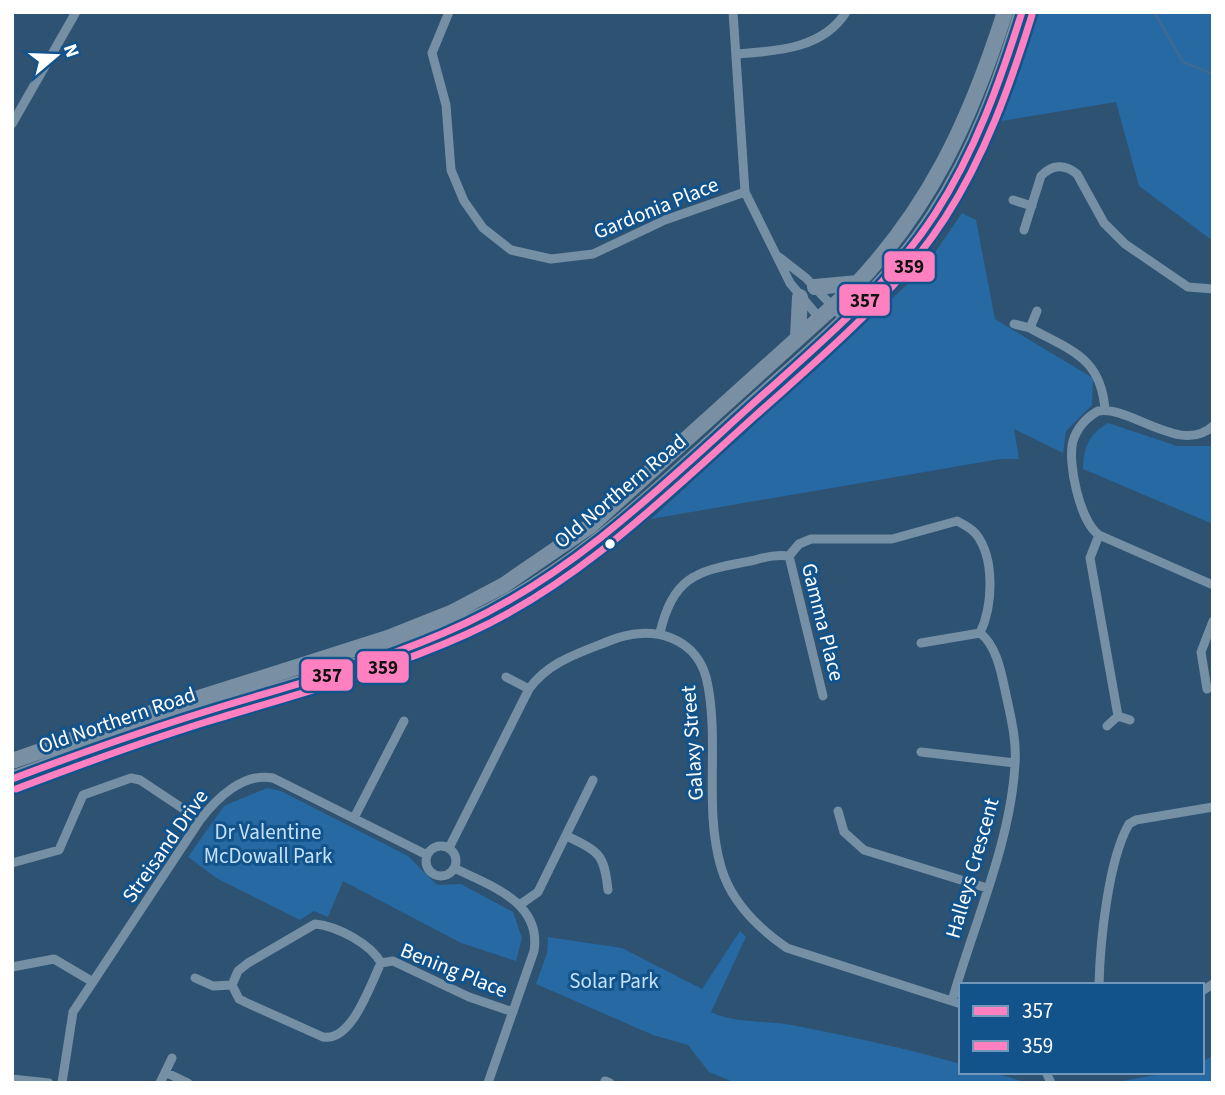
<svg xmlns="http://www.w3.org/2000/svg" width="1225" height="1095" font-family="'Source Sans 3',sans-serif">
<rect width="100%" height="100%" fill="#2e5271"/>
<path fill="#2669a3" d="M1037,12h176v229l-74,-55 -23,-84 -115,19z
M962,213l14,7 19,99 98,59 -1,27 -26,26 -3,22 -49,-24 5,30h-19l-349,60 272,-249z
M1108,423l69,23h36v78l-130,-55c1,-22 5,-34 25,-46z
M267,788l14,3 127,65 29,29 24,-1 52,28 9,26 -6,23 -55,-18 -118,-62 -15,36 -14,-6 -14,9 -82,-41 -30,-22 36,-51z
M740,931l6,6 -35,75c25,12 55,8 81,13 56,11 113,23 169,39v8h30l37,11 -297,-2 -22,-9 -21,-27 -35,-10 -117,-51 11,-31 1,-16 74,11 80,41z
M1213,1056v27h-101l59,-11h31v-10z"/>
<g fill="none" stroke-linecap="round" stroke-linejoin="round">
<path stroke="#3d6a94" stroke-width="2.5" d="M1154,12l29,50 30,12"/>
<path stroke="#758fa5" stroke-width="9" d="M449,12l-17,41 14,52 5,65 13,31 19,27 28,22 40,9 42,-5 72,-34 80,-28
M733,12l12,180 45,91 31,37
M738,54c38,-3 85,-5 108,-42
M12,124l64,-112
M1013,200l19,6
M1024,230l17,-54c11,-12 24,-12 36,-2l27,49 21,21 63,43 25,2
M779,257l27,21 39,42
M1014,324l16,4 7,-17
M1030,328c41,23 71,29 75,82
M1213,426c-32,30 -83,-21 -115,-15 -12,7 -21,17 -25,30 -6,21 7,81 26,94l114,50
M1099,535l-9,23 28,158
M789,556l34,140
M660,633c12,-54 35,-62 85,-71 16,-3 27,-8 44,-6l10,-12 12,-5h81l65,-18c6,3 15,8 19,13 19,24 17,72 4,99 16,12 21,38 25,57 5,24 12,49 10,74 -4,78 -42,162 -63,237
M921,643l59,-10
M506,677l23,12
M1207,689l-6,-37 12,-31
M1107,726l11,-10 12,4
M921,752l94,11
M838,811l6,21 20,18 123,38
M354,818l50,-97
M567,836c32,16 37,17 41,54
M426 861a15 15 0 1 1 30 0a15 15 0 1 1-30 0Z
M449,848l80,-159c19,-27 50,-36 80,-48 42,-18 91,-5 99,45 11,59 -4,123 13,181 10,35 37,61 66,81l174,56
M12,863l47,-13 24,-55 48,-17 9,2 60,40
M454,868c35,17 88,34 80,83l-46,132
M521,904l17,-12 55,-112
M381,963c-11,22 -29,79 -58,74l-76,-34 -8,-4 -7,-14 6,-14 10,-8 67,-39c22,2 56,20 66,39l12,-2 76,36 44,15
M12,967l42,-8 39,23
M195,978l18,8 19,-1
M1099,985c1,-42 9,-125 30,-161l7,-4 77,-13
M1202,991l11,-7
M165,1072l23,11
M1046,1072l5,11
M12,1079l37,4
M605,1081l5,2
M62,1083l11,-71 127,-192c16,-21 43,-48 73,-42l154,77
M160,1083l12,-25"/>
<path stroke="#7990a4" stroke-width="16" d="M815,287l43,-4
M798,337l2,-40
M12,761l105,-37 271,-86 63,-25 53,-28 86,-59 258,-233c81,-82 122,-172 157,-281
M12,779c71,-27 142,-52 215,-74 81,-24 162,-47 239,-82 109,-50 193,-134 280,-213 67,-61 140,-119 189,-196 41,-63 65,-131 87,-202"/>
<defs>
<path id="bus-1" d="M12,779c71,-27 142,-52 215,-74 80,-24 163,-46 239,-82 108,-51 193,-134 280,-213 67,-61 139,-119 189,-196 40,-62 65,-132 87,-202"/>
<path id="bus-2" d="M16,789c63,-24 126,-47 190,-67 88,-27 177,-50 261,-88 111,-50 198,-137 288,-218 68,-61 140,-120 190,-198 40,-62 65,-132 87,-203"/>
</defs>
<use href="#bus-1" stroke="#13538c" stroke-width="12"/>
<use href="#bus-2" stroke="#13538c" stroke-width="12"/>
<use href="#bus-1" stroke="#ff80c0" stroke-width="7"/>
<use href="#bus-2" stroke="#ff80c0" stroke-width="7"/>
</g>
<circle fill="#fff" stroke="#13538c" stroke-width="2.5" cx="610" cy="544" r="6"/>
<g text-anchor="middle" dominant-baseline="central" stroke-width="6" stroke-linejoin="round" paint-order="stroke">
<g font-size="21" fill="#fff" stroke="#13538c">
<text transform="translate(656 208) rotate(-22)">Gardonia Place</text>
<text transform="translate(620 491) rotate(-40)">Old Northern Road</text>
<text transform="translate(823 622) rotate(76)">Gamma Place</text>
<text transform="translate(117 720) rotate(-19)">Old Northern Road</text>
<text transform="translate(692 743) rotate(-94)">Galaxy Street</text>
<text transform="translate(165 846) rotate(-55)">Streisand Drive</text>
<text transform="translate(972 868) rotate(-74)">Halleys Crescent</text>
<text transform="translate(454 970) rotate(22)">Bening Place</text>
</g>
<g font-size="21" fill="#c3e2fc" stroke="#13538c">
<text x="268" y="832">Dr Valentine<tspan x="268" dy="24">McDowall Park</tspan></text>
<text x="614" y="981">Solar Park</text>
</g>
</g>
<g stroke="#13538c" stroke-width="2.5">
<rect x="883" y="250" width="53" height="33" rx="7" fill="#ff80c0"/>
<rect x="838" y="283" width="53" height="34" rx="7" fill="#ff80c0"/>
<rect x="356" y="650" width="54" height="34" rx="7" fill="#ff80c0"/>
<rect x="300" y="658" width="54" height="34" rx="7" fill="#ff80c0"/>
</g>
<g font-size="19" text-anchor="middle" font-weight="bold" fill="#111">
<text x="909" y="273">359</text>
<text x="865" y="307">357</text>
<text x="383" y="674">359</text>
<text x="327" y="682">357</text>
</g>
<rect width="1225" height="1095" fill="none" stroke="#ffffff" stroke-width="28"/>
<rect x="959" y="983" width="245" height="91" fill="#13538c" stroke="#7198ba" stroke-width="2"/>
<rect x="973" y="1006" width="35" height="10" fill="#ff80c0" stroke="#7198ba" stroke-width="2"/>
<text x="1022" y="1018" font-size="21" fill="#ffffff">357</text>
<rect x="973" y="1041" width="35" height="10" fill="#ff80c0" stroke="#7198ba" stroke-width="2"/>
<text x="1022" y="1053" font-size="21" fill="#ffffff">359</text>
<g transform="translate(56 56) rotate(71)" stroke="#13538c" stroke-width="5" paint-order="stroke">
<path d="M0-5L12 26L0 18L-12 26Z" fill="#ffffff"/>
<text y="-10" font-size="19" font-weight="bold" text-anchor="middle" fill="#ffffff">N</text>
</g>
</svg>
